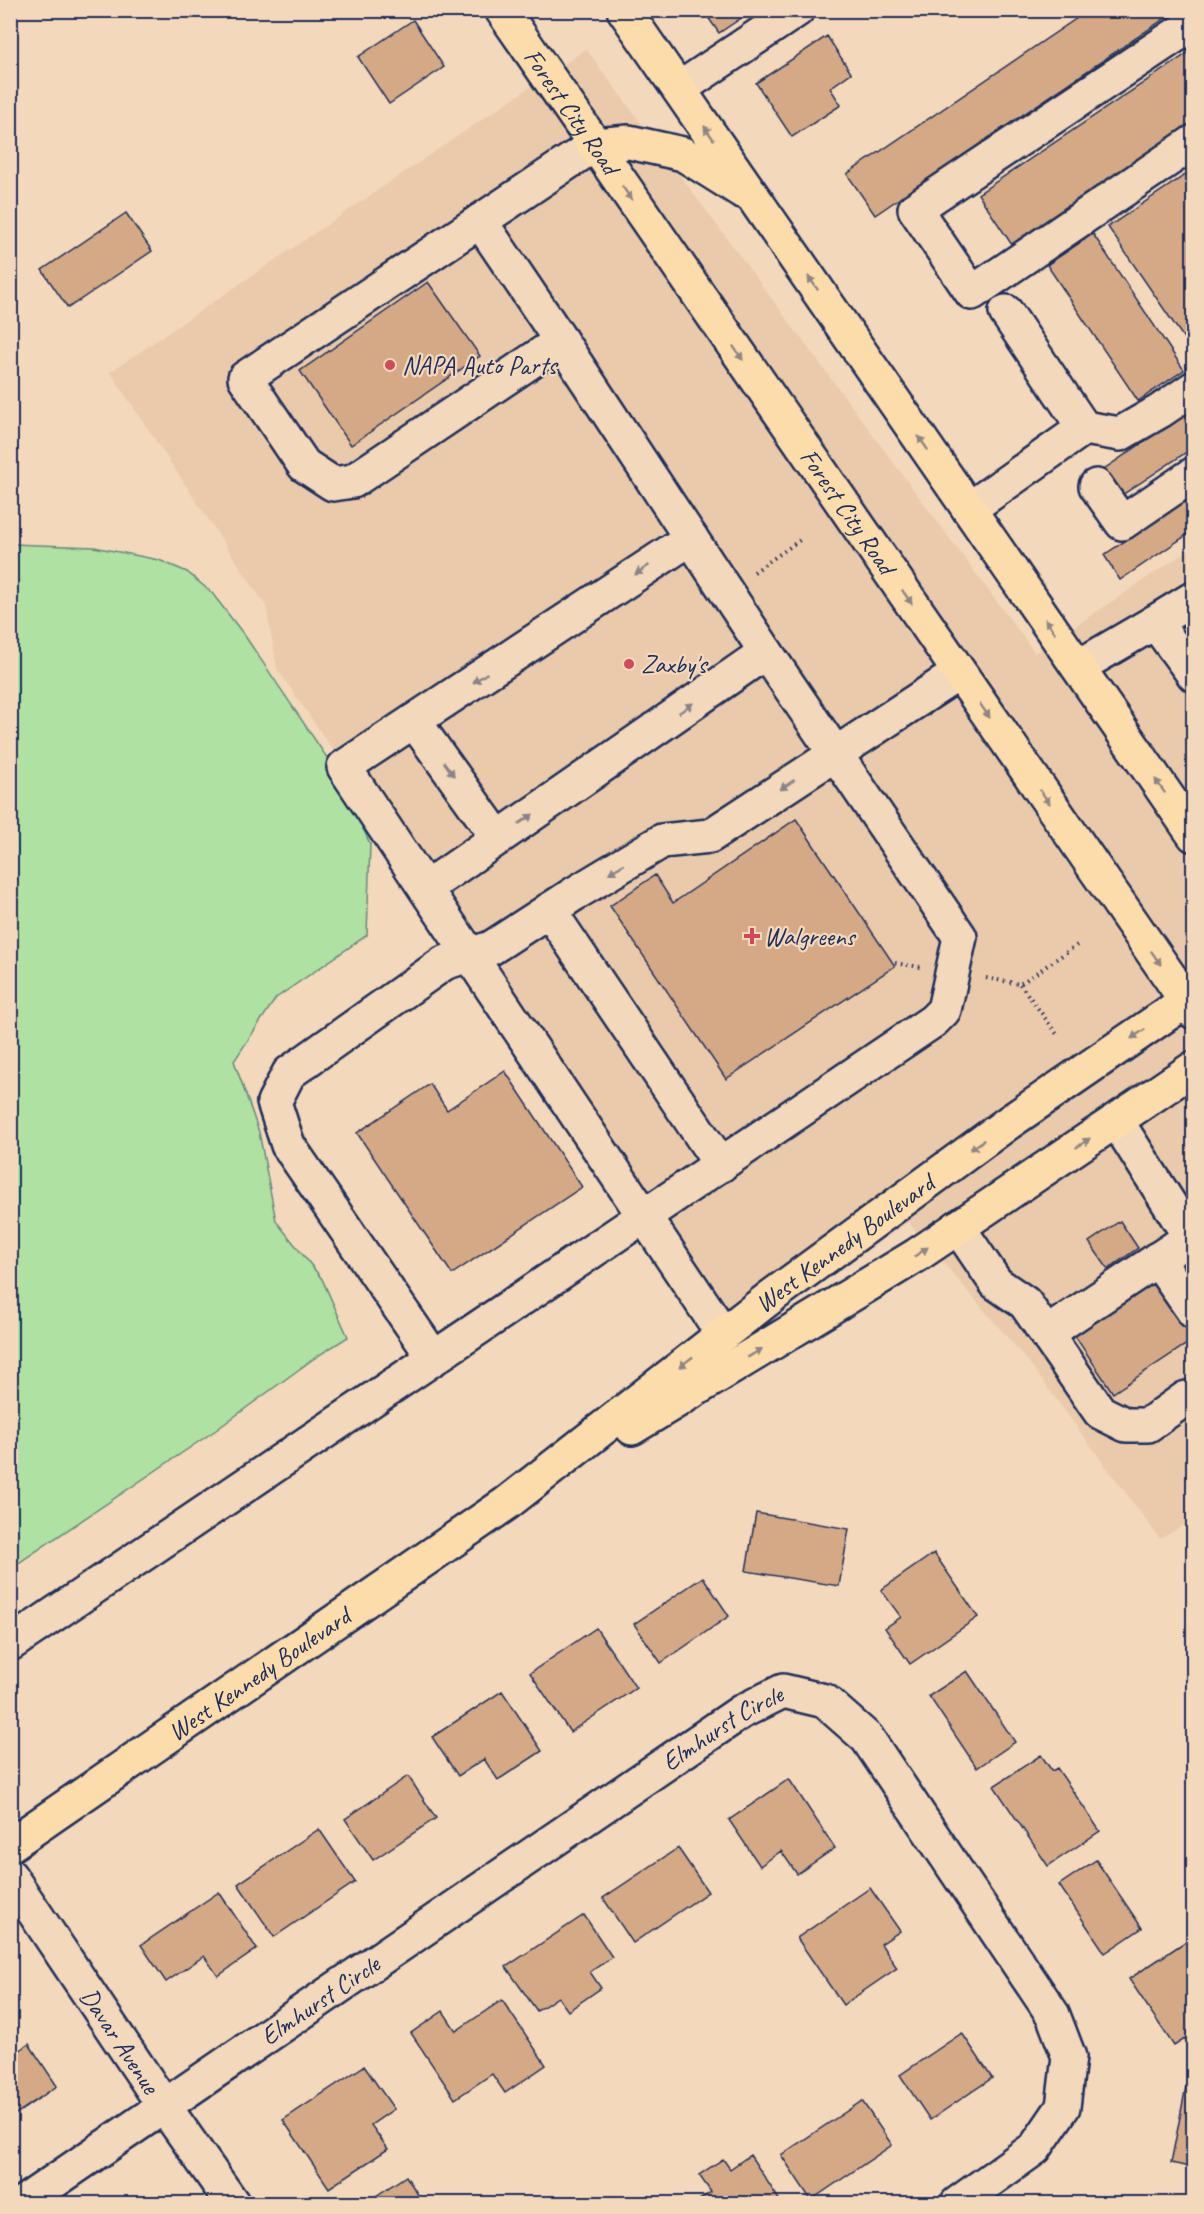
<svg xmlns="http://www.w3.org/2000/svg" width="1204" height="2214" font-family="Caveat,sans-serif">
<rect width="100%" height="100%" fill="#f4d8bb"/>
<filter id="ink" filterUnits="userSpaceOnUse"><feTurbulence type="fractalNoise" baseFrequency=".0167" numOctaves="2"/><feDisplacementMap in="SourceGraphic" scale="12" xChannelSelector="R" yChannelSelector="G"/><feConvolveMatrix kernelMatrix="1 2 1 2 8 2 1 2 1" color-interpolation-filters="sRGB"/></filter>
<g filter="url(#ink)">
<path fill="#ebcaab" d="M586,49l449,604 158,-106v973l-33,19 -133,-179 -119,-138 -171,120 -73,-115 -387,-558 -11,-63 -156,-234z"/>
<path fill="#afe1a2" stroke="#658880" stroke-width="1.5" d="M11,544l83,3 65,13 28,12 25,21 33,43 95,141 30,67 -3,91 -91,63 -42,63 25,71 17,89 46,58 26,58 -32,20 -100,73 -205,138z"/>
<path fill="#d5a986" stroke="#1b2f5e" stroke-width="1.5" d="M703,10h50l-34,23z
M1089,10h88l-302,205 -28,-41z
M413,20l31,47 -55,37 -31,-47z
M827,36l24,37 -21,15 11,17 -49,32 -36,-54z
M1194,49v73l-182,123 -34,-51z
M1194,169v184l-86,-126z
M126,213l26,38 -84,57 -26,-38z
M1093,234l91,136 -46,31 -91,-136z
M428,282l52,74 -129,89 -51,-74z
M1194,408v39l-72,48 -18,-26z
M1194,495v35l-74,50 -16,-25z
M796,819l99,147 -169,113 -116,-173 45,-31 18,28z
M505,1071l77,116 -130,87 -95,-141 73,-49 17,26z
M1120,1221l18,27 -30,21 -19,-27z
M1160,1275l34,50v14l-81,54 -40,-60z
M756,1513l93,16 -10,57 -93,-15z
M934,1553l44,64 -68,47 -25,-36 16,-11 -20,-27z
M703,1577l26,39 -68,47 -27,-39z
M596,1628l40,60 -66,44 -40,-59z
M967,1671l48,71 -38,26 -48,-72z
M502,1691l40,60 -44,29 -14,-21 -26,17 -26,-39z
M1041,1755l11,16 5,-3 43,63 -52,35 -54,-80z
M408,1776l28,42 -63,42 -28,-41z
M789,1779l46,69 -38,26 -16,-23 -21,15 -31,-46z
M319,1829l36,53 -81,55 -36,-53z
M678,1848l30,44 -75,51 -30,-45z
M1096,1860l46,68 -37,25 -46,-68z
M870,1888l30,43 -19,13 16,24 -54,37 -46,-67z
M219,1892l38,57 -39,27 -14,-20 -38,26 -25,-37z
M584,1915l28,42 -22,15 11,16 -33,23 -10,-14 -21,14 -31,-44z
M1194,1936v97l-20,13 -45,-67z
M502,2000l44,65 -41,28 -13,-19 -37,25 -44,-66 32,-22 13,20z
M962,2033l30,45 -62,42 -30,-45z
M29,2044l28,42 -47,32v-61z
M364,2066l30,43 -23,16 17,24 -59,39 -46,-68z
M1188,2076l6,1v91l-23,-5z
M862,2101l30,44 -81,55 -30,-45z
M750,2155l32,49h-89l18,-12 -12,-17 24,-16 7,10z
M406,2176l18,28h-60z"/>
<g fill="none" stroke-linecap="round" stroke-linejoin="round">
<defs>
<g id="minor">
<path d="M1194,23l-279,186 57,84 222,-151"/>
<path d="M679,89l118,-79"/>
<path d="M480,221l81,120"/>
<path d="M1006,312l78,116"/>
<path d="M1096,486l26,37 72,-49"/>
<path d="M969,509l115,-81 36,6 40,-23 34,-23"/>
<path d="M691,538l-347,229 379,567"/>
<path d="M1155,622l39,-24"/>
<path d="M1078,667l77,-45 39,53"/>
<path d="M414,721l84,117"/>
<path d="M426,888l340,-236"/>
<path d="M549,910l172,255"/>
<path d="M1116,1120l74,117"/>
<path d="M958,1227l38,56 29,20 75,109 26,13h22l38,-27 8,-1"/>
<path d="M1157,1259l37,53"/>
<path d="M1046,1334l148,-99"/>
<path d="M434,1358l-146,-213 -14,-43 15,-29 155,-110 47,-15 83,-54 88,-53 48,-5 249,-163"/>
<path d="M10,1644l923,-623 11,-11 16,-73 -194,-285 -205,-311 -208,140 -20,3 -29,-19 -59,-87 349,-233"/>
<path id="s1" d="M10,1876l154,230 69,98"/>
<path id="s2" d="M21,2204l720,-492 42,-21 42,10 42,37 186,277 16,42 -6,50 -28,41 -78,56"/>
</g>
<g id="major">
<path id="s3" d="M502,10l692,1002"/>
<path d="M624,10l570,825"/>
<path d="M594,145l35,-3 54,12 59,37"/>
<path d="M632,1428l285,-173 277,-187"/>
<path id="s4" d="M10,1845l497,-342 265,-207 236,-173 178,-122 8,-2"/>
</g>
</defs>
<use href="#minor" stroke="#1b2f5e" stroke-width="38"/>
<use href="#major" stroke="#1b2f5e" stroke-width="38"/>
<path stroke="#1b2f5e" stroke-width="4" stroke-dasharray="1.5 4.5" stroke-linecap="butt" d="M754,572l46,-32
M895,963l25,4
M986,978l34,6 60,-41
M1020,984l39,53"/>
<use href="#minor" stroke="#f4d8bb" stroke-width="33"/>
<use href="#major" stroke="#fddcac" stroke-width="33"/>
</g>
<defs><path id="oneway-solid" d="M-6-.8H1V-3.2L6.5 0L1 3.2V.8H-6Z" transform="scale(1.5)"/></defs>
<g fill="#8c8685">
<use href="#oneway-solid" transform="translate(709 133) rotate(-125)"/>
<use href="#oneway-solid" transform="translate(627 193) rotate(55)"/>
<use href="#oneway-solid" transform="translate(813 283) rotate(-125)"/>
<use href="#oneway-solid" transform="translate(738 353) rotate(55)"/>
<use href="#oneway-solid" transform="translate(923 443) rotate(-125)"/>
<use href="#oneway-solid" transform="translate(907 597) rotate(55)"/>
<use href="#oneway-solid" transform="translate(1050 626) rotate(-125)"/>
<use href="#oneway-solid" transform="translate(985 711) rotate(55)"/>
<use href="#oneway-solid" transform="translate(1160 786) rotate(-125)"/>
<use href="#oneway-solid" transform="translate(1045 797) rotate(55)"/>
<use href="#oneway-solid" transform="translate(1156 958) rotate(55)"/>
<use href="#oneway-solid" transform="translate(1138 1034) rotate(146)"/>
<use href="#oneway-solid" transform="translate(1083 1143) rotate(-34)"/>
<use href="#oneway-solid" transform="translate(977 1145) rotate(144)"/>
<use href="#oneway-solid" transform="translate(921 1252) rotate(-34)"/>
<use href="#oneway-solid" transform="translate(755 1353) rotate(-31)"/>
<use href="#oneway-solid" transform="translate(686 1362) rotate(142)"/>
</g>
<g fill="#88848c">
<use href="#oneway-solid" transform="translate(642 570) rotate(146)"/>
<use href="#oneway-solid" transform="translate(480 678) rotate(146)"/>
<use href="#oneway-solid" transform="translate(686 708) rotate(-35)"/>
<use href="#oneway-solid" transform="translate(449 769) rotate(54)"/>
<use href="#oneway-solid" transform="translate(787 785) rotate(146)"/>
<use href="#oneway-solid" transform="translate(526 819) rotate(-34)"/>
<use href="#oneway-solid" transform="translate(616 869) rotate(149)"/>
</g>
</g>
<g fill="#d1495b" stroke="#f4d8bb" stroke-width="2">
<circle cx="390" cy="365" r="6"/>
<circle cx="629" cy="664" r="6"/>
<path d="M749 927h6v6h6v6h-6v6h-6v-6h-6v-6h6z"/>
</g>
<g text-anchor="middle" dominant-baseline="central" stroke-width="4.5" stroke-linejoin="round" paint-order="stroke">
<g font-size="26" fill="#1b2f5e" stroke="#f4d8bb">
<text stroke="none"><textPath href="#s3" startOffset="123">Forest City Road</textPath></text>
<text stroke="none"><textPath href="#s3" startOffset="609">Forest City Road</textPath></text>
<text stroke="none"><textPath href="#s4" startOffset="1029">West Kennedy Boulevard</textPath></text>
<text stroke="none"><textPath href="#s4" startOffset="302">West Kennedy Boulevard</textPath></text>
<text stroke="none"><textPath href="#s2" startOffset="848">Elmhurst Circle</textPath></text>
<text stroke="none"><textPath href="#s2" startOffset="362">Elmhurst Circle</textPath></text>
<text stroke="none"><textPath href="#s1" startOffset="198">Davar Avenue</textPath></text>
</g>
<g font-size="26" fill="#1b2f5e" stroke="#f4d8bb" text-anchor="start">
<text x="402" y="365">NAPA Auto Parts</text>
<text x="641" y="664">Zaxby's</text>
<text x="764" y="936">Walgreens</text>
</g>
</g>
<rect width="1204" height="2214" fill="none" stroke="#f4d8bb" stroke-width="36"/>
<rect x="18" y="18" width="1168" height="2178" fill="none" stroke="#1b2f5e" stroke-width="2" filter="url(#ink)"/>
</svg>
